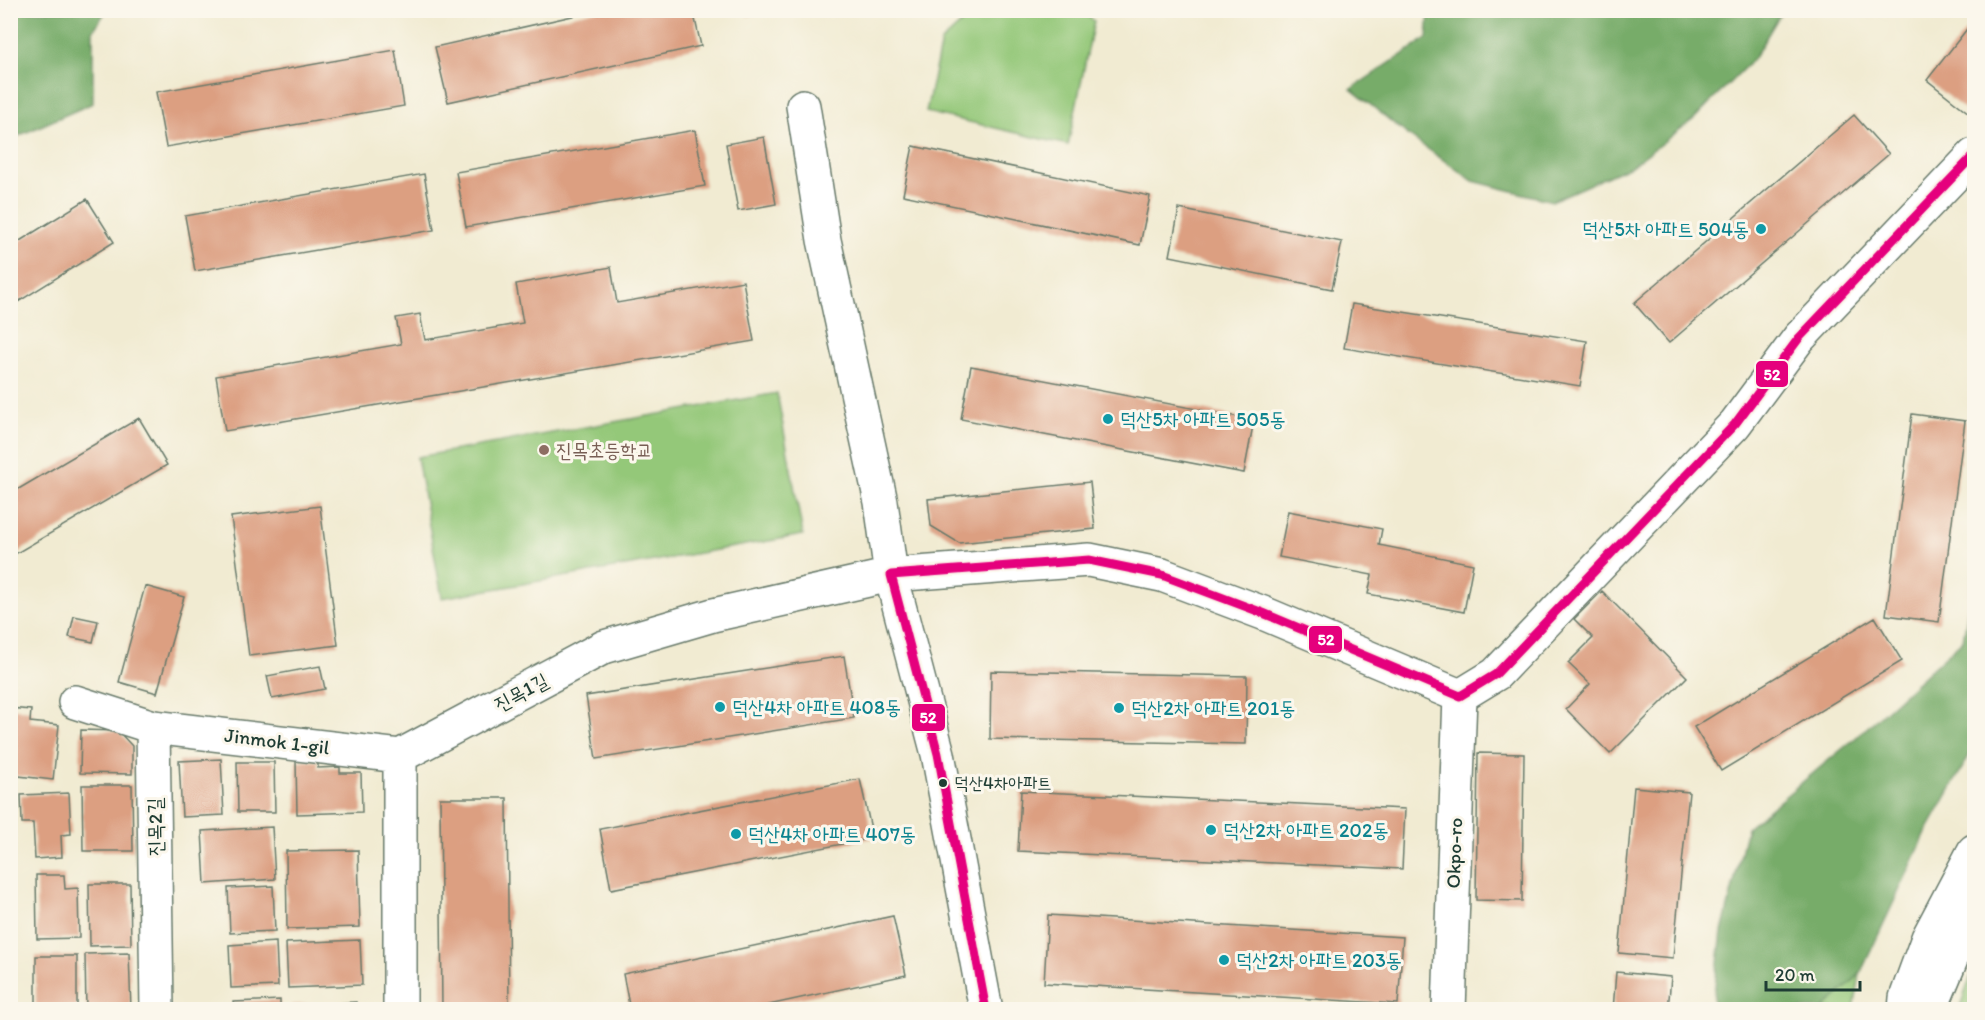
<svg xmlns="http://www.w3.org/2000/svg" width="1985" height="1020" font-family="Itim,'Poor Story',sans-serif">
<rect width="100%" height="100%" fill="#fbf7ec"/>
<filter id="ink" filterUnits="userSpaceOnUse"><feTurbulence type="fractalNoise" baseFrequency=".0167" numOctaves="2"/><feDisplacementMap in="SourceGraphic" scale="12" xChannelSelector="R" yChannelSelector="G"/><feConvolveMatrix kernelMatrix="1 2 1 2 8 2 1 2 1" color-interpolation-filters="sRGB"/></filter>
<filter id="wash" filterUnits="userSpaceOnUse"><feTurbulence type="fractalNoise" baseFrequency=".008" numOctaves="4" result="noise"/><feDisplacementMap in="SourceGraphic" scale="24" xChannelSelector="R" yChannelSelector="G"/><feGaussianBlur stdDeviation="1.35" result="paint"/><feColorMatrix in="noise" values="0 0 0 0 0 0 0 0 0 0 0 0 0 0 0 0 0 1.4 0 .05"/><feComposite in="paint" operator="in"/></filter>
<g filter="url(#wash)">
<rect width="100%" height="100%" fill="#f1ebd2"/>
<path fill="#94c879" stroke="#5a8256" stroke-width="1.5" d="M976,10l105,1 13,10 -26,124 -142,-33 15,-70z
M777,393l26,142 -361,63 -25,-141z
M1974,969v40h-15l13,-36z
M1860,974l-6,35h-31z"/>
<path fill="#77ac69" stroke="#4b744e" stroke-width="1.5" d="M10,11h96l-13,20v72l-82,36z
M1429,11v-1l353,1 -28,47 -60,61 -63,47 -79,35 -79,-20 -65,-46 -57,-46 76,-51z
M1974,570v177l-46,82 -68,145 -37,35h-111l10,-77 25,-104 112,-93 104,-95z"/>
<g id="blocks">
<path fill="#dc9f81" d="M599,10h94l8,36 -253,56 -13,-55z
M746,10h27v2l-26,4z
M1974,20v97l-47,-37z
M395,50l9,56 -238,41 -10,-55z
M1854,115l35,39 -220,189 -35,-40z
M695,130l10,56 -239,41 -10,-55z
M764,137l12,67 -38,7 -12,-67z
M913,146l237,50 -10,49 -237,-50z
M424,174l10,56 -239,41 -10,-55z
M87,199l27,43 -104,65v-60z
M1179,209l163,33 -10,47 -162,-33z
M611,267l6,36 126,-22 11,60 -529,90 -9,-55 185,-32 -5,-26 24,-4 5,26 98,-17 -7,-39z
M1352,304l235,37 -7,45 -236,-38z
M971,366l283,54 -10,53 -283,-54z
M1912,414l53,7 -26,201 -53,-7z
M139,418l28,47 -157,92v-63z
M1090,482l5,47 -136,14 -28,-17 -3,-27z
M320,506l18,139 -89,11 -18,-139z
M1288,511l94,18 -3,16 94,19 -9,48 -96,-18 4,-19 -93,-18z
M145,586l39,11 -27,96 -38,-11z
M1602,591l85,86 -77,77 -44,-45 24,-25 -22,-21 25,-25 -19,-19z
M74,616l24,5 -5,21 -24,-5z
M1875,617l27,44 -181,110 -27,-44z
M844,656l10,62 -258,41 -10,-63z
M320,666l5,23 -53,10 -5,-23z
M991,671l256,5 -1,68 -256,-5z
M10,708l21,2 -1,12 29,3 -6,55 -43,-5z
M81,730l37,1 14,15v28l-52,-1z
M1478,753l46,1 -2,147 -46,-1z
M221,759l3,56 -42,2 -3,-56z
M296,761h22v7l22,-1v6h21l1,39 -65,2z
M237,762h37l1,50h-37z
M860,779l13,59 -262,51 -11,-60z
M82,785h50l1,66h-50z
M1634,787l55,5 -16,166 -54,-5z
M1021,791l384,18 -3,60 -384,-18z
M69,793l2,41 -10,1 1,22 -27,2 -2,-36h-11l-1,-28z
M440,798h67l2,212h-67z
M272,827l3,52 -70,5 -3,-53z
M358,850l2,77 -73,2 -1,-78z
M36,875h28l1,14 13,-1 1,50 -42,1z
M89,884h41l1,61 -41,1z
M273,886l2,45 -45,2 -2,-45z
M1048,915l355,22 -5,67 -354,-21z
M893,916l13,59 -160,35h-116l-7,-36z
M360,940l2,45 -74,3 -2,-45z
M276,942l2,44 -47,2 -2,-43z
M129,953l2,57h-45l-1,-56z
M36,956h41v51h-41z
M1616,972l55,5 -3,33h-55z
M280,1000v10h-47v-8z
M356,1002v8h-65v-5z"/>
</g>
</g>
<g filter="url(#ink)">
<use href="#blocks" fill-opacity="0" stroke="#687a6b" stroke-width="1.5"/>
<g fill="none" stroke-linecap="round" stroke-linejoin="round">
<defs>
<path id="minor" d="M75,702l78,25 247,29
M153,727l4,283
M400,1010v-254l204,-109 109,-32 178,-40 -10,-73 -57,-262 -21,-134
M1449,1010l11,-314"/>
<path id="tertiary" d="M986,1010l-48,-256 -47,-179 198,-15 73,15 101,38 197,83 36,-22 239,-250 64,-86 175,-183
M1905,1010l1,-12 22,-60 46,-87
M1930,1010l27,-65 17,-34"/>
</defs>
<use href="#minor" stroke="#687a6b" stroke-width="36"/>
<use href="#tertiary" stroke="#687a6b" stroke-width="36"/>
<use href="#minor" stroke="#fff" stroke-width="33"/>
<use href="#tertiary" stroke="#fff" stroke-width="33"/>
<defs>
<path id="bus-1" d="M986,1010l-48,-256 -47,-179 198,-15 73,15 101,38 197,83 36,-22 239,-250 64,-86 175,-183"/>
</defs>
<use href="#bus-1" stroke="#fbf7ec" stroke-width="14"/>
<use href="#bus-1" stroke="#e5007d" stroke-width="9"/>
</g>
</g>
<g fill="#0f9aa8" stroke="#fbf7ec" stroke-width="2">
<circle cx="1761" cy="229" r="6"/>
<circle cx="1108" cy="419" r="6"/>
<circle cx="720" cy="707" r="6"/>
<circle cx="1119" cy="708" r="6"/>
<circle cx="1211" cy="830" r="6"/>
<circle cx="736" cy="834" r="6"/>
<circle cx="1224" cy="960" r="6"/>
</g>
<circle fill="#8d6e63" stroke="#fbf7ec" stroke-width="2" cx="544" cy="450" r="6"/>
<circle fill="#1f3d34" stroke="#fbf7ec" stroke-width="2" cx="943" cy="783" r="5"/>
<g text-anchor="middle" dominant-baseline="central" stroke-width="6" stroke-linejoin="round" paint-order="stroke">
<g font-size="18" fill="#1f3d34" stroke="#fbf7ec" text-anchor="start">
<text x="954" y="783">덕산4차아파트</text>
</g>
<g font-size="20" fill="#0d838f" stroke="#fbf7ec" text-anchor="start">
<text x="1749" y="229" text-anchor="end">덕산5차 아파트 504동</text>
<text x="1120" y="419">덕산5차 아파트 505동</text>
<text x="732" y="707">덕산4차 아파트 408동</text>
<text x="1131" y="708">덕산2차 아파트 201동</text>
<text x="1223" y="830">덕산2차 아파트 202동</text>
<text x="748" y="834">덕산4차 아파트 407동</text>
<text x="1236" y="960">덕산2차 아파트 203동</text>
</g>
<g font-size="20" fill="#785e54" stroke="#fbf7ec" text-anchor="start">
<text x="556" y="450">진목초등학교</text>
</g>
<g font-size="20" fill="#1f3d34" stroke="#fbf7ec">
<text transform="translate(521 692) rotate(-28)">진목1길</text>
<text transform="translate(277 741) rotate(7)">Jinmok 1-gil</text>
<text transform="translate(155 827) rotate(-91)">진목2길</text>
<text transform="translate(1454 853) rotate(-88)">Okpo-ro</text>
</g>
</g>
<g stroke="#fbf7ec" stroke-width="2">
<rect x="1755" y="360" width="34" height="28" rx="6" fill="#e5007d"/>
<rect x="1308" y="625" width="35" height="29" rx="6" fill="#e5007d"/>
<rect x="911" y="703" width="35" height="29" rx="6" fill="#e5007d"/>
</g>
<g font-size="16" text-anchor="middle" font-weight="bold" fill="#fff">
<text x="1772" y="380">52</text>
<text x="1326" y="645">52</text>
<text x="928" y="723">52</text>
</g>
<rect width="1985" height="1020" fill="none" stroke="#fbf7ec" stroke-width="36"/>
<path d="M1766 981v9h94v-9" fill="none" stroke="#1f3d34" stroke-width="3"/>
<text x="1775" y="981" font-size="18" fill="#1f3d34" stroke="#fbf7ec" stroke-width="4.5" paint-order="stroke">20 m</text>
</svg>
